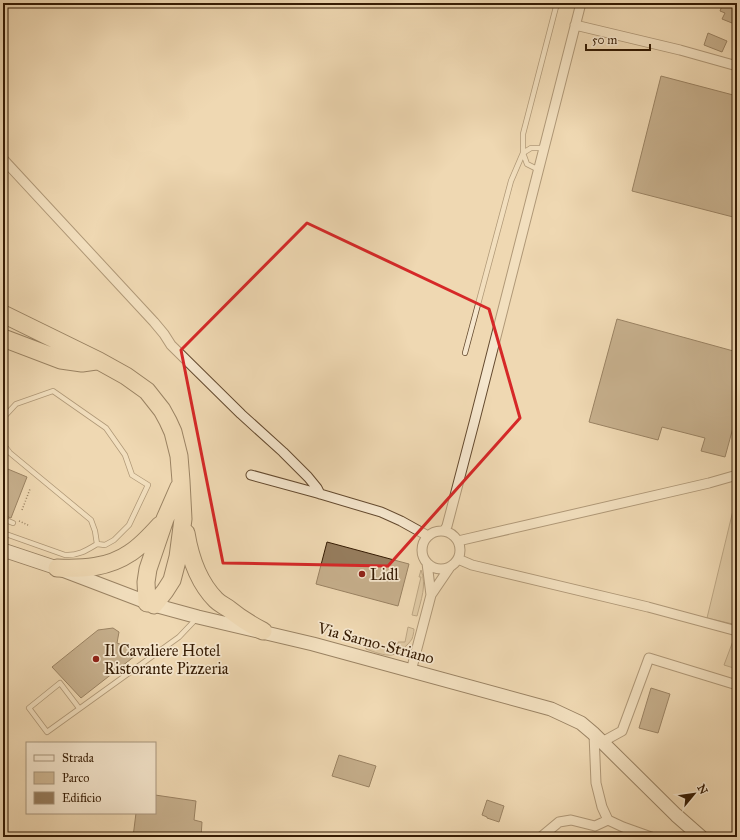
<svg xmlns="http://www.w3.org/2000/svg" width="740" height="840" font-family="'IM FELL Great Primer',serif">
<rect width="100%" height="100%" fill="#efd8b2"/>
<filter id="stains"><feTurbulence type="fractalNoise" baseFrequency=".005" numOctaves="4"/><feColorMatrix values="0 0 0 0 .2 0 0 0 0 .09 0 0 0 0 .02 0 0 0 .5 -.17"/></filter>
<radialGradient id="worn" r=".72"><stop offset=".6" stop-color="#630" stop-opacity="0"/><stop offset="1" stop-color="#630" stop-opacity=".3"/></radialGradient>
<path fill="#cfb894" stroke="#826a4c" d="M737,494v131l-30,-7z
M421,570c6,15 0,30 -4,46l-5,-1 9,-38h-2z
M408,627l6,2c0,3 -1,7 -2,10 -4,6 -13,14 -20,16 -8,1 -18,-3 -26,-6l-2,-4 -17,-8 49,12 2,-7h7z
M733,641l4,1v27l-13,-4z"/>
<path fill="#967d5e" stroke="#351b03" d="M723,3h14v22l-15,-6 3,-6 -5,-2z
M708,33l19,8 -5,11 -18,-7z
M661,76l76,20v122l-105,-27z
M617,319l120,33v61l-12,44 -24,-6 4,-13 -43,-11 -4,13 -69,-18z
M3,467l24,10 -16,41 -8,-3z
M327,542l82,22 -11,42 -82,-22z
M113,628l6,4 -2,11 23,9 -59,46 -29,-31 46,-37z
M651,688l19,6 -12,39 -19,-5z
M339,755l37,11 -7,21 -37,-11z
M155,795l41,6 -2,19 8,2 -1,15h-68l3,-24h19z
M487,800l17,6 -5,16 -12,-4v-1l-5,-2z"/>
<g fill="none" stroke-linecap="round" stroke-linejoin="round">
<defs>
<path id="lane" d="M539,170l-12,-6 -4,-11v-19l34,-131
M465,353l46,-172 12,-28 8,-5h13
M3,418l13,-14 37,-13 53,37 19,27 7,20 16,10 -19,40 -15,15 -9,5 -8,-1
M3,444l7,9 81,67 4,11 2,13c-10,6 -19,12 -32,11l-62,-22
M3,519l10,4
M79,708l-19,-25 -31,25 18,24 132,-95 18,-19"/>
<path id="street" d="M575,25l105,25 57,16
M3,159l151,163 10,12 7,11 70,69 42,38 25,25 9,11 3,6
M251,475l66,18 64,19 20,9 27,15
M422 550a19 19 0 1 1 38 0a19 19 0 1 1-38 0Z
M444,531l3,-5 27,-103 107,-420
M458,541l251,-58 28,-8
M458,559l14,6 176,42 89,24
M427,563l4,32
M411,671l20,-76 19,-28
M594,734l2,49 6,24 6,13 15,7 28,10
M602,742l20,-11 27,-73 88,27
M541,837l18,-15 12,-2 24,6 13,-6"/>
<path id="secondary" d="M3,550l54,18 97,37 44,12 115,27 238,65 30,14 13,11 82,81 25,22"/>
<path id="highway" d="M3,314l96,47 27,15 21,15 15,19 6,11 5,11 6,24 2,25 2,38 -5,38 -6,23 -7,11 -11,14
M3,338l58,22 21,3 14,-2
M186,533c4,24 12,49 30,67 4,4 9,6 13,9 11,9 22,16 34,22
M57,568c26,1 51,0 73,-15 11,-7 21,-18 30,-28
M147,603l-1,-21 2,-13 17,-50 14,-32"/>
</defs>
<use href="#lane" stroke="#644a2f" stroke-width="6"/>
<use href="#street" stroke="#644a2f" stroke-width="11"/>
<use href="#secondary" stroke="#351b03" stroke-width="15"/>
<use href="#highway" stroke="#351b03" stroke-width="19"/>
<path stroke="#351b03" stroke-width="1.5" stroke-dasharray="1 2" stroke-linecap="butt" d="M22,510l8,-21
M19,521l11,5"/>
<use href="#lane" stroke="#f5e6cd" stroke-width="4.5"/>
<use href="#street" stroke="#f5e6cd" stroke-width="9"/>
<use href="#secondary" stroke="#f5e6cd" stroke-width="13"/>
<use href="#highway" stroke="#efd8b2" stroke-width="17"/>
</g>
<path d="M0 0H740V840H0ZM307,223l182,86 31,109 -132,148 -165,-3 -42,-213z" fill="#efd8b2" fill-opacity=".55" fill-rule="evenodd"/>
<path fill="none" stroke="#d62828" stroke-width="3" stroke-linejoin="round" d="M307,223l182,86 31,109 -132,148 -165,-3 -42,-213z"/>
<g fill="#8f2418" stroke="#f5e6cd" stroke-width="1.5">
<circle cx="362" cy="574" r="4"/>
<circle cx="96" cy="659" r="4"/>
</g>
<g text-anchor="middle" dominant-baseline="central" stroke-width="3.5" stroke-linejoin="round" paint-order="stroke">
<g font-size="16" fill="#351b03" stroke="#f5e6cd" text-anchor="start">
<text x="370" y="574">Lidl</text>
<text x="104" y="650">Il Cavaliere Hotel<tspan x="104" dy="18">Ristorante Pizzeria</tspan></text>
</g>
<g font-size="16" fill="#351b03" stroke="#f5e6cd">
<text transform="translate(376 643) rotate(15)">Via Sarno-Striano</text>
</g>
</g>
<rect width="740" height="840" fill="none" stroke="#efd8b2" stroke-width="16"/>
<rect x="4" y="4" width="732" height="832" fill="none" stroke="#351b03" stroke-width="2"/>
<rect x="8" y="8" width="724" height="824" fill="none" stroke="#351b03"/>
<rect x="26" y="742" width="130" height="72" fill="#f5e6cd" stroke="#a8957c"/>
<rect x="34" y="755" width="20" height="6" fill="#f5e6cd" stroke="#a8957c"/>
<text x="62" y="762" font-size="12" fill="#351b03">Strada</text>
<rect x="34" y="772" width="20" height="12" fill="#cfb894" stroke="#a8957c"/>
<text x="62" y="782" font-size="12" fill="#351b03">Parco</text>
<rect x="34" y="792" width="20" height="12" fill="#967d5e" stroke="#a8957c"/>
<text x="62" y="802" font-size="12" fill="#351b03">Edificio</text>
<g transform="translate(694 794) rotate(61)" stroke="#f5e6cd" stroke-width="3" paint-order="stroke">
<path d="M0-3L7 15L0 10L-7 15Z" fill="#351b03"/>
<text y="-6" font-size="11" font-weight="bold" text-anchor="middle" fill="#351b03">N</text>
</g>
<path d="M586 44v6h64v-6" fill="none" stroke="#351b03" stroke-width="2"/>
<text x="592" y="44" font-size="12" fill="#351b03" stroke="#f5e6cd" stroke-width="3" paint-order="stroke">50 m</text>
<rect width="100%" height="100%" filter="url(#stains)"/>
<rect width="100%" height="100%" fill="url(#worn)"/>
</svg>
